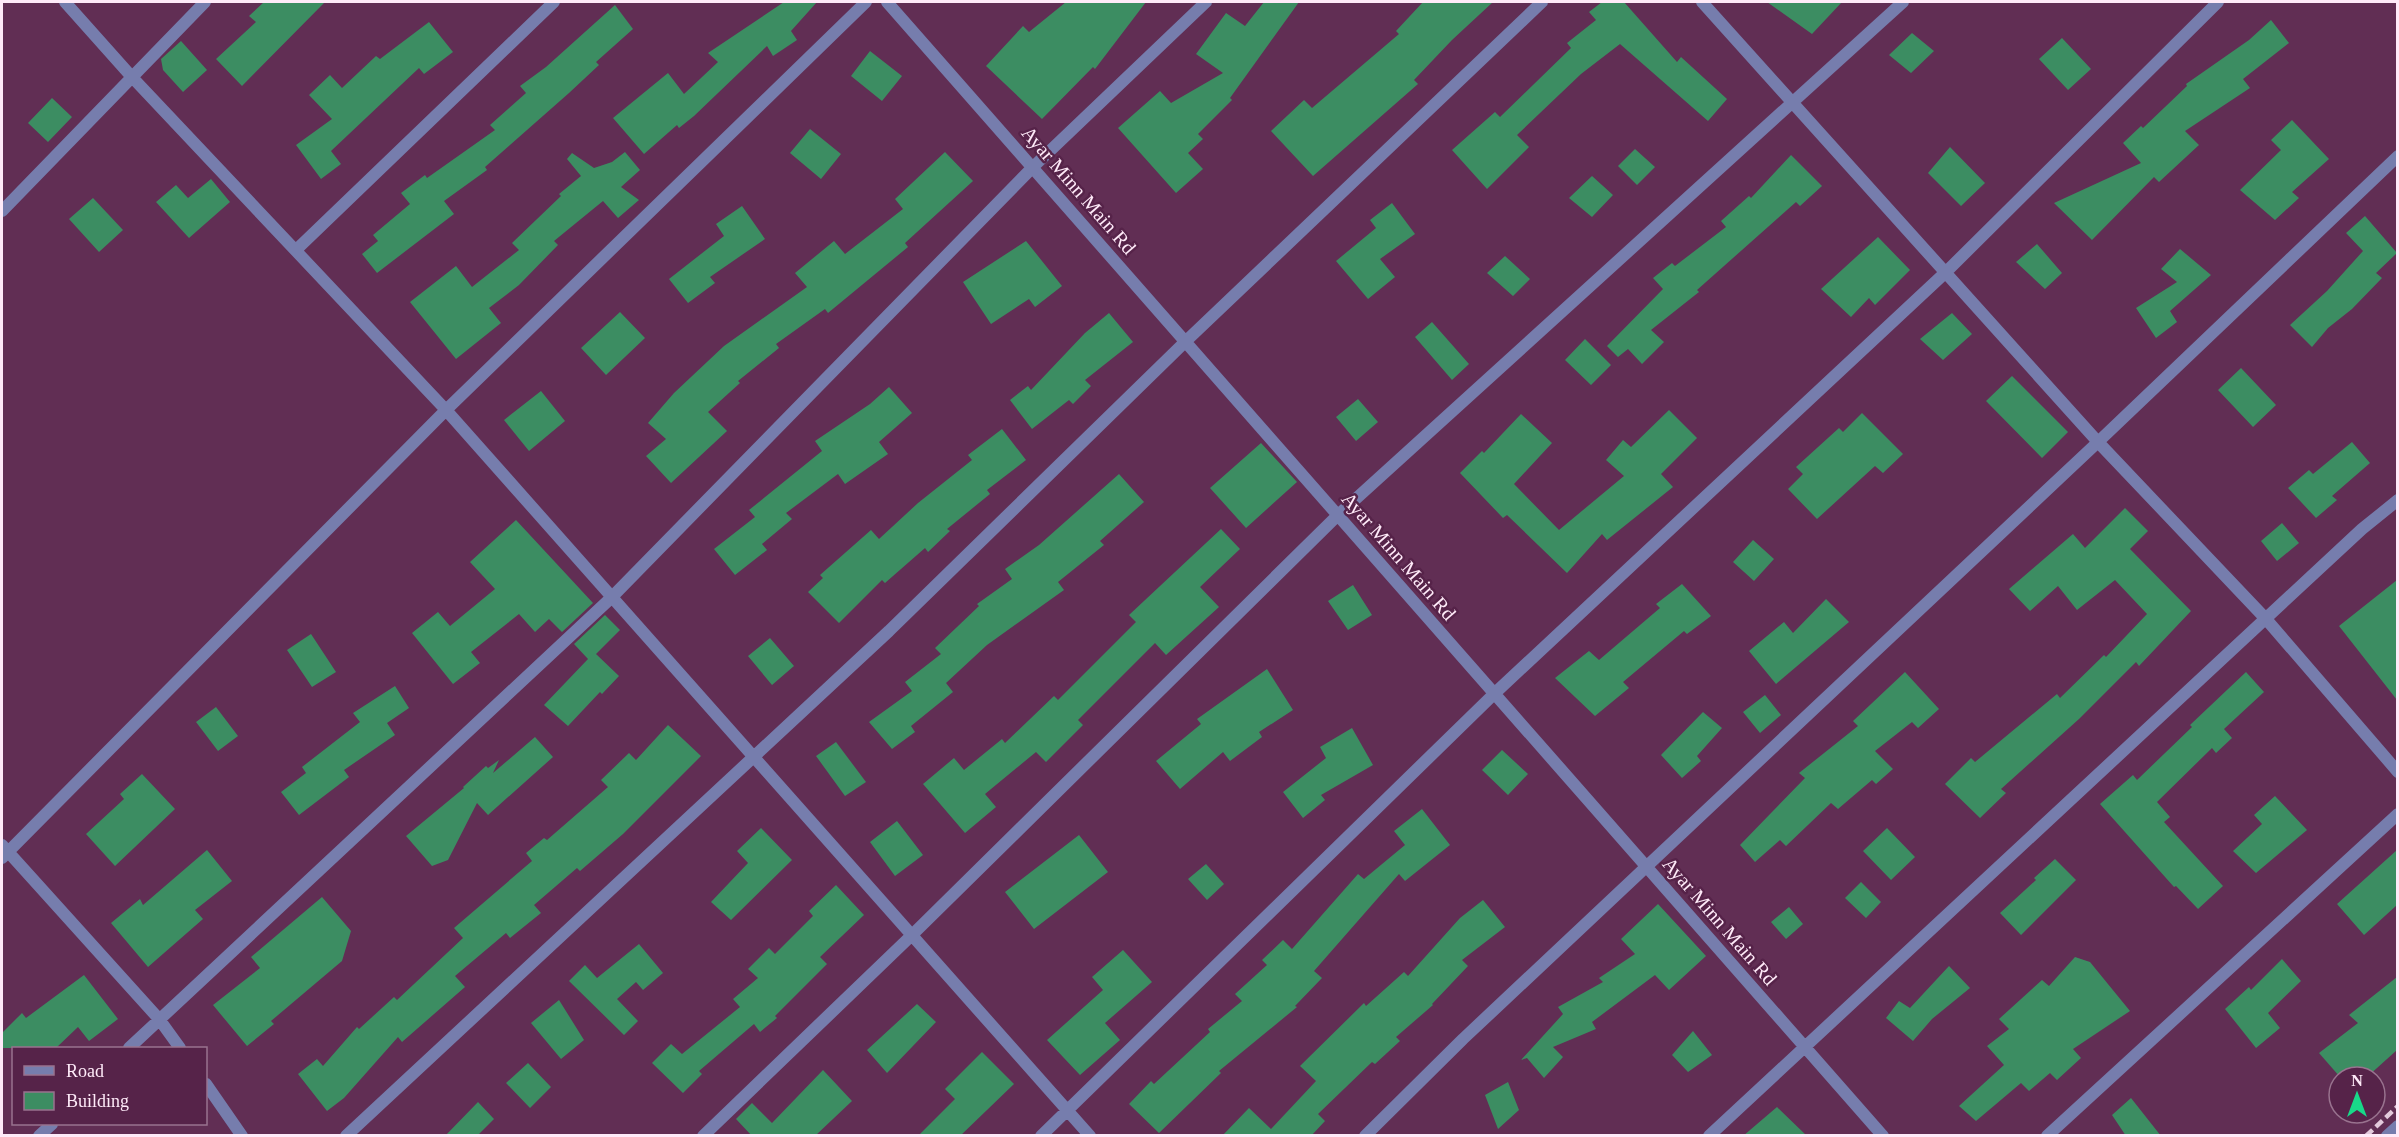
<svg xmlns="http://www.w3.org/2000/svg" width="2399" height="1137" font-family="'Times New Roman',serif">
<rect width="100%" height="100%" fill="#612e54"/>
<path fill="#3c8d62" d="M264,2h61l-83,84 -26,-27 40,-37 -7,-6z
M784,2h33l-26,29 6,9 -24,16 -6,-10 -73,70 -15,12 -2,-3 -33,29 -31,-36 55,-45 16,21 34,-32 -10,-9z
M1066,2h80l-51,67 -2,-2 -51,52 -56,-53 37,-40 6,6z
M1264,2h35l-69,96 2,2 -34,34 5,5 -15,14 15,16 -27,24 -58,-65 42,-37 11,12 52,-30 -27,-19 30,-41 19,13z
M1423,2h70l-41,38 -38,40 4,4 -105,92 -42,-45 33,-31 8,8 87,-74 -3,-3z
M1602,2h22l53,60 4,-5 46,42 -19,22 -88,-77 -39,30 -64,61 12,12 -42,42 -35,-39 43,-38 5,5 71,-69 -4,-5 29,-23 -7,-8z
M1767,2h75l-30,32z
M615,5l18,24 -37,33 3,3 -30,28 -84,74 2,3 -43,31 10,13 -77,59 -15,-19 16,-13 -5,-6 37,-31 -9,-11 24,-18 2,3 68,-48 -5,-5 36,-32 -6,-7 26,-19z
M2271,20l18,23 -46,36 7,9 -65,43 14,14 -40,37 -5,-5 -62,63 -38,-37 87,-40 -18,-20 18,-17 2,2 44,-42 -1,-2 63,-44z
M429,22l24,30 -29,22 -5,-6 -88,83 10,13 -20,15 -25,-34 36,-26 -23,-24 21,-20 12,13 34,-32 4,3z
M1912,33l22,18 -23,22 -22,-18z
M2062,38l29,31 -23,21 -29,-31z
M181,41l26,29 -24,22 -20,-22 -2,-11z
M870,51l32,25 -20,25 -31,-25z
M52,98l20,19 -24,25 -20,-19z
M2292,120l37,39 -37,33 7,6 -24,22 -35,-30 41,-40 -10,-10z
M810,129l31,25 -20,25 -31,-26z
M1950,147l35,36 -24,23 -33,-33z
M1635,149l20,18 -18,18 -19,-19z
M625,152l15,18 -19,17 18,13 -21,18 -15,-17 -49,40 4,4 -39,40 -30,23 12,15 -45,36 -46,-57 46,-36 16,21 47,-37 -7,-7 49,-47 -2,-2 22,-18 -14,-17 5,-6 22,15 18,-6z
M945,152l28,29 -68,62 3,4 -80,66 -3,-4 -49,35 3,4 -41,33 2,2 -32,29 19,19 -56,52 -25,-27 20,-17 -18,-16 26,-30 50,-47 83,-59 -12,-14 39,-32 11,13 58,-45 -8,-10z
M1791,155l31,31 -22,20 -4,-4 -99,88 2,2 -48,38 13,12 -22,22 -14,-15 -10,8 -11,-11 56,-57 -10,-11 19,-15 3,3 51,-39 -5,-6 28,-25 2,2z
M1592,176l21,19 -21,22 -23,-19z
M211,179l19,23 -41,36 -33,-36 20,-17 12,13z
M93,198l30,32 -24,22 -30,-33z
M1392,203l23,31 -35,25 15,18 -27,22 -32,-38 40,-33 -6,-8z
M742,206l23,33 -55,38 5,6 -27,20 -19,-24 55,-43 -8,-12z
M2365,216l32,37 -21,20 6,5 -30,31 -24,19 -16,19 -22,-22 37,-34 36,-40 -17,-18z
M1878,237l32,33 -35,35 -6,-7 -18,19 -30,-28z
M1026,241l36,45 -27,21 -6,-8 -38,25 -28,-42z
M2037,244l25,29 -17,16 -29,-27z
M2180,249l31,26 -41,36 7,11 -21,16 -20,-30 41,-26 -16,-13z
M1505,256l25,23 -17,17 -26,-23z
M620,312l25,26 -39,37 -25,-27z
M1109,313l24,29 -48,38 6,6 -18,18 -4,-4 -37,29 -22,-29 18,-14 3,4 54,-57z
M1952,313l20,21 -29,26 -23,-21z
M1432,322l37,42 -17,16 -37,-43z
M1585,339l26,26 -20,20 -26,-25z
M2241,368l35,37 -23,22 -35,-37z
M2012,376l56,56 -26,26 -56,-57z
M889,387l23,26 -33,29 9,12 -43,30 -7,-10 -52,39 6,6 -30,25 5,6 -32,25 -21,-26 41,-32 -6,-7 73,-59 -7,-10 55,-37z
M541,391l24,30 -36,30 -25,-31z
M1358,399l20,23 -22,19 -20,-24z
M1669,410l28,28 -36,36 12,13 -66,53 -5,-6 -35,39 -60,-58 -4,3 -43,-45 22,-22 2,2 37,-39 31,29 -38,41 45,46 65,-54 -18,-16 17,-20 8,7z
M1862,413l41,41 -20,19 -8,-7 -58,53 -29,-30 15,-15 -7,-7 43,-39 4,4z
M1002,429l24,31 -39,30 3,4 -43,35 3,2 -22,21 -3,-4 -40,35 -3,-3 -43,43 -31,-31 15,-14 -3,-3 51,-45 8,9 39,-36 54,-43 -4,-5z
M2352,442l18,21 -38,33 5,4 -21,18 -28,-30 21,-18 4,4z
M1261,443l36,39 -51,46 -36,-40z
M1119,474l25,28 -44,39 4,4 -46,37 6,8 -77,55 -41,38 7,9 -42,34 4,6 -23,17 -23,-27 43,-31 -7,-9 36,-28 -6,-6 44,-42 -2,-2 35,-25 -7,-10 34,-24z
M2125,508l23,23 -18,18 61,62 -52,55 -3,-4 -57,57 -78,70 5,4 -26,25 -35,-34 26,-26 4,4 82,-68 3,4 44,-43 2,2 41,-43 -32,-34 -38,30 -19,-24 -28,25 -21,-22 64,-55 12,14z
M516,520l77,83 -31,29 -13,-13 -14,13 -16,-18 -48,38 9,11 -27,21 -41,-51 26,-21 12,14 45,-37 -25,-27z
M2282,523l17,20 -22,18 -16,-20z
M1221,529l19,20 -40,38 19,20 -53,48 -11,-12 -77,77 5,5 -37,37 -10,-10 -51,42 11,13 -31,26 -42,-49 31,-26 10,12 38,-31 3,4 49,-47 4,4 78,-78 -7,-7z
M1753,540l21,19 -20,22 -21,-19z
M2397,580v120l-58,-74z
M1682,584l29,32 -24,18 -3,-3 -61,51 6,6 -34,28 -40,-38 34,-27 10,9 61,-52 -4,-4z
M1353,585l19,30 -24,15 -20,-29z
M1826,599l23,23 -73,62 -27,-33 35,-29 9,11z
M605,615l15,15 -24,24 23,22 -17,18 -2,-2 -32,34 -24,-21 44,-46 -14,-15z
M311,634l25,38 -24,15 -25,-37z
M770,638l24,28 -22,19 -24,-29z
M1267,669l26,41 -34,22 3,5 -32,24 -7,-9 -43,37 -24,-28 45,-37 -4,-5z
M1905,672l34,37 -21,19 -6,-6 -37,29 18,18 -17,15 -4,-4 -34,29 -7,-6 -45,43 -6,-6 -25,22 -15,-17 65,-67 -6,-5 59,-47 -5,-5z
M2246,672l18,20 -40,37 8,9 -16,15 -4,-5 -55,54 13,15 -6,5 59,64 -25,23 -22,-23 -2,1 -74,-83 33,-29 4,5 55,-53 -2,-2z
M395,686l14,22 -22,15 8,12 -51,35 5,7 -50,38 -18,-23 25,-19 -4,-6 58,-45 -7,-9z
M1765,695l16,20 -21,18 -17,-21z
M216,707l22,29 -20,15 -22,-29z
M1703,712l19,16 -25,28 4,5 -19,17 -21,-23z
M668,725l33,31 -78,78 -43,37 -3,-3 -43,37 7,8 -31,25 -4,-5 -51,43 10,11 -63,55 -4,-5 -54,61 -17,13 -29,-37 19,-15 6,7 34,-39 2,2 35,-32 3,3 66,-62 -9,-10 78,-67 -6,-8 18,-15 3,2 61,-53 -7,-7 28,-27 7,7z
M1352,728l21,37 -52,30 4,5 -22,18 -20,-26 43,-34 -6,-11z
M535,737l18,20 -65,58 -11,-12 -29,57 -16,6 -26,-30 58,-48 -1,-1 23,-21 2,2 11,-8 -6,13z
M836,742l30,40 -21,14 -29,-40z
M1502,750l26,24 -20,21 -26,-25z
M142,774l33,35 -60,57 -29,-32 38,-35 -4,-5z
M2275,796l32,34 -51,43 -23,-22 29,-27 -8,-9z
M1422,809l28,36 -45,36 -6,-7 -85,97 8,7 -27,28 2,1 -78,64 2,2 -62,60 -30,-29 22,-23 3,3 56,-52 -2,-3 34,-28 -7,-7 32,-29 -5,-5 21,-20 9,9 66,-75 6,5 41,-34 -11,-14z
M897,821l26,34 -28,21 -25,-34z
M761,828l31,32 -61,60 -20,-18 37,-39 -11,-12z
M1887,828l28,29 -24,23 -28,-29z
M1079,835l29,37 -74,57 -29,-37z
M207,850l25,31 -37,29 8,9 -55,48 -37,-44 29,-24 3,6z
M2397,850v55l-33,30 -27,-31z
M2055,859l21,21 -55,55 -21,-22 36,-33 -2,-2z
M1206,864l18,20 -17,16 -19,-21z
M1861,882l20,20 -15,16 -21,-20z
M836,885l28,30 -44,42 7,7 -52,52 2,2 -17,14 -6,-8 -55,47 3,3 -19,19 -31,-30 19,-19 11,10 58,-47 -7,-8 25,-21 -10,-9 21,-21 6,6 38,-38 -4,-5z
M322,897l29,34 -9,30 -71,60 3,3 -27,22 -34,-41 47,-37 -9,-11z
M1483,900l22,27 -43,33 6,6 -36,38 1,1 -37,32 4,4 -25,23 -3,-2 -54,52 7,7 -14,15h-89l27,-28 22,21 45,-48 -16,-15 64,-63 2,3 38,-34 4,4 52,-58z
M1658,904l48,52 -37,34 -14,-15 -63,47 4,7 -43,18 10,10 -19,21 -17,-20 -6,2 42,-46 -5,-7 45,-25 -4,-4 36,-24 -14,-15z
M1789,907l14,17 -17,15 -15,-17z
M639,944l24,29 -20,17 -7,-8 -19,17 21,22 -14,14 -55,-54 16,-16 12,13z
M1123,950l29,32 -47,41 15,17 -40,35 -33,-35 56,-50 -11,-13z
M2075,957l15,5 40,49 -57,38 8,9 -24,22 -7,-7 -21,18 -8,-8 -45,38 -17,-15 45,-41 -17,-19 22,-17 -10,-10 43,-39 7,6z
M2282,959l19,22 -33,32 12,15 -24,20 -31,-39 24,-22 2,3z
M1949,966l21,22 -38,31 -19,22 -27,-23 13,-17 11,7z
M84,975l34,44 -29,22 -11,-14 -22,21h-54v-15l20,-20 4,5z
M2397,977v73l-30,27h-27l-21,-24 39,-30 -9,-8z
M559,1000l25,40 -23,19 -30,-36z
M917,1004l19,18 -49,51 -20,-23z
M1693,1031l19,24 -24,17 -16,-17z
M982,1052l32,32 -54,52h-42l37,-37 -10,-10z
M528,1063l23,24 -21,21 -24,-25z
M823,1070l29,31 -37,35h-63l-16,-17 16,-16 20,20z
M1508,1082l11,28 -21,19 -13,-34z
M2131,1098l30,38h-35l-14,-21z
M478,1102l16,17 -17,17h-32z
M1777,1107l30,29h-64z"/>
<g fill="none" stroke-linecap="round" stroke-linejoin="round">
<path stroke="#767dad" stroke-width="12" d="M65,2l66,74 315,334 644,726
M887,2l996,1134
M1702,2l396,440 168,177 132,153
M2,211l203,-209
M296,250l258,-248
M2,845l157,174 21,29
M2,858l444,-448 420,-408
M129,1048l482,-450 422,-431 173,-165
M206,1084l36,52
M39,1136l13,-12
M346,1136l543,-505 296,-289 357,-340
M703,1136l209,-201 426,-420 565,-513
M1041,1136l454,-443 451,-421 272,-270
M1365,1136l98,-97 635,-597 300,-286
M1709,1136l653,-607 36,-29
M2047,1136l351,-322
M2387,1136l11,-10"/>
<path stroke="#e3cadc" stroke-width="4.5" stroke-dasharray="9 4.5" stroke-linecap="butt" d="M2366,1136l32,-30"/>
</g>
<g text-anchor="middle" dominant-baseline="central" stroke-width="5" stroke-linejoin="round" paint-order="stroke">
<g font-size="20" fill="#feeaf8" stroke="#562349">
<text transform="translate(1079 190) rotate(49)">Ayar Minn Main Rd</text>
<text transform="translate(1399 556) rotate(49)">Ayar Minn Main Rd</text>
<text transform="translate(1720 921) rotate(49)">Ayar Minn Main Rd</text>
</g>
</g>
<rect width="2399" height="1137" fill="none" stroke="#feeaf8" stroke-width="6"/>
<rect x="12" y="1047" width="195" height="78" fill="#562349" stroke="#99738f" stroke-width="1.5"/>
<rect x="24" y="1066" width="30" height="9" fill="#767dad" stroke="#99738f" stroke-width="1.5"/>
<text x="66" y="1077" font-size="18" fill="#feeaf8">Road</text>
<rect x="24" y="1092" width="30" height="18" fill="#3c8d62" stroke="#99738f" stroke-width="1.5"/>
<text x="66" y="1107" font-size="18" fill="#feeaf8">Building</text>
<g transform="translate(2357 1095)"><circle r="28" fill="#562349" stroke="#99738f" stroke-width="1.5"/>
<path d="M0-4.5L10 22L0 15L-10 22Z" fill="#18d989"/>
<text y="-9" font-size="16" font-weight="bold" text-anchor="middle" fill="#feeaf8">N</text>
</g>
</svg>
